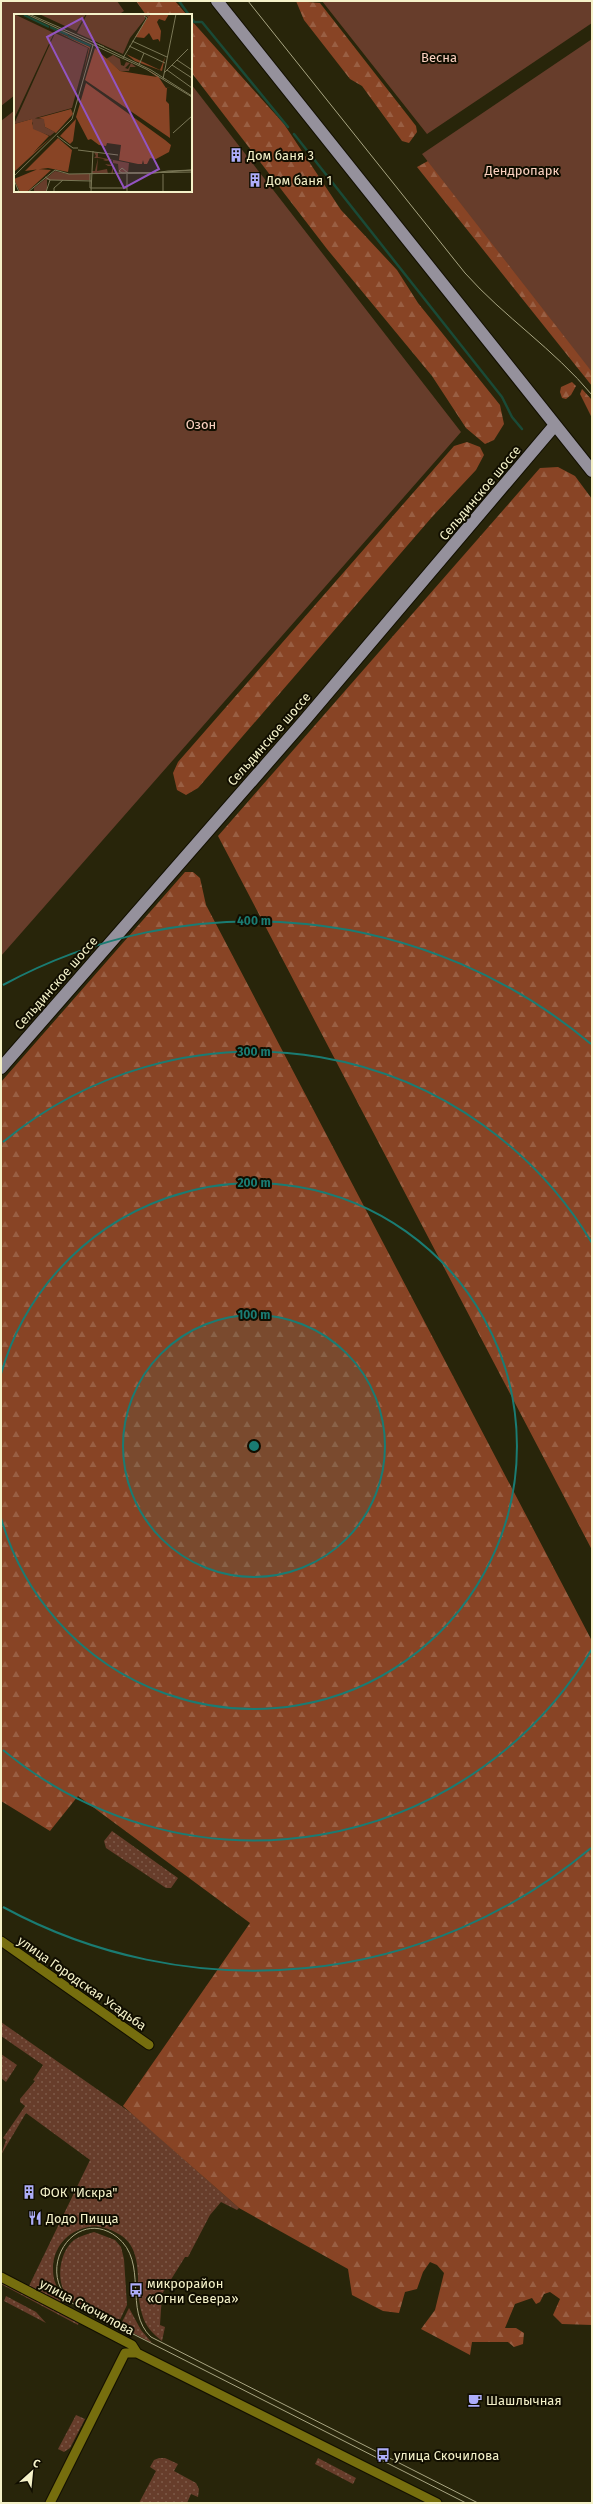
<svg xmlns="http://www.w3.org/2000/svg" width="593" height="2504" font-family="'Fira Sans',sans-serif">
<defs>
<pattern id="grass-dots" width="8" height="8" patternUnits="userSpaceOnUse"><rect width="8" height="8" fill="#673d2b"/><path d="M2 2h.1M6 6h.1" fill="none" stroke="#7d5a48" stroke-width="1.8" stroke-linecap="round"/></pattern>
<pattern id="forest-firs" width="22" height="20" patternUnits="userSpaceOnUse"><rect width="22" height="20" fill="#884425"/><path d="M5 1l3.5 6h-7zM16 11l3.5 6h-7z" fill="#995f43"/></pattern>
</defs>
<rect width="100%" height="100%" fill="#28250a"/>
<path fill="url(#grass-dots)" d="M112,1831l66,47 -7,10h-5l-60,-40 -2,-7z
M1,2022l133,93 105,93 -2,2 -16,-8 -11,13 -22,42h-3l-23,37 -2,31 5,2 -3,14c-9,-7 -17,-15 -20,-27 -9,-27 6,-67 -27,-82 -8,-4 -18,-7 -27,-5 -25,5 -39,27 -34,52 2,8 8,14 7,23l-32,-16 61,-126 -64,-47 -25,42 5,-15 -3,-2 22,-32 -5,-4v-3l15,-18 -2,-1 10,-15 -42,-29z
M1,2054l16,11 -11,17 -5,-4z
M94,2232l21,8 6,7 3,12 3,46 -9,19c-15,-8 -38,-15 -50,-27 -13,-14 -9,-45 6,-57 6,-4 14,-6 20,-8z
M1,2282l78,40 -1,3 -77,-41z
M6,2296l30,16 10,11 -42,-22z
M129,2308l12,22 11,13 -32,-17z
M76,2415l9,4 -15,29 -6,4 -6,-3z
M159,2458h6l13,6 -4,7 22,12 3,6 -1,8 -7,-3 -4,9h-48l17,-32 -6,-4 4,-7z
M318,2458l38,20 -3,6 -38,-20z"/>
<path fill="url(#forest-firs)" d="M136,1h39l12,14h-41z
M296,1l24,2 96,123 1,6 -8,11 -7,-2 -40,-55 -12,-7 -46,-59z
M191,20l93,104 57,86 56,60 21,33 82,102 4,19 -10,16 -9,4 -19,-16 -34,-52 -105,-127 -136,-177z
M437,156l155,195v35l-175,-219z
M572,382l4,4 -5,9 -5,4 -4,-1 -2,-6 1,-5z
M582,389l10,11v18l-12,-24z
M467,442l13,5 4,8 -8,15 -44,47 -234,271 -12,7 -9,-5 -4,-17 5,-11 276,-316z
M558,467l17,9 17,23v1051l-374,-714 322,-368z
M185,872h8l7,6 6,27 386,736v684l-30,-1 -9,-9 7,-16 -10,-7 -6,2 -4,8 -4,2 -4,-6 -17,6 -10,24h11l8,5 -1,11 -9,3 -6,-5h-36l-2,13 -49,-26 14,-19 9,-37 -7,-8 -7,-3 -7,10 -6,17 -12,3 -6,21 -16,-2 -31,-16 -4,-26 -109,-61 -116,-102 127,-183 -172,-127 -28,35 -49,-30v-719z"/>
<path fill="#673d2b" d="M1,1h116l7,10 -6,4h-103v80l-14,11z
M322,1h270v22l-165,111z
M592,39v333l-170,-218z
M191,84l270,348 -460,524v-835l14,-11v81h176z"/>
<g fill="none" stroke-linecap="round" stroke-linejoin="round">
<path stroke="#1a4a37" stroke-width="2.5" d="M179,1l10,14
M191,17l3,5h8l86,105
M294,134l208,263 10,20 10,12"/>
<defs>
<path id="minor" d="M1,1941l148,104
M1,2277l131,68 5,8 300,150
M50,2503l75,-150h12"/>
<path id="major" d="M217,1l375,470
M1,1068l303,-347 251,-296"/>
</defs>
<use href="#minor" stroke="#110e00" stroke-width="11"/>
<use href="#major" stroke="#110e00" stroke-width="14"/>
<use href="#minor" stroke="#766e0e" stroke-width="9"/>
<use href="#major" stroke="#95919c" stroke-width="12"/>
<path stroke="#a8a582" stroke-width="1" d="M248,1l217,272c39,44 89,76 127,122
M466,2503l-394,-200c-39,-34 4,-98 45,-66 32,25 6,74 34,100l327,166"/>
</g>
<circle cx="254" cy="1446" r="131" fill="#1a7c73" fill-opacity=".12"/>
<g fill="none" stroke="#1a7c73" stroke-width="2">
<circle cx="254" cy="1446" r="131"/>
<path d="M1 1374A263 263 0 1 1 1 1518"/>
<path d="M592 1649A394 394 0 0 1 3 1750M3 1142A394 394 0 0 1 592 1243"/>
<path d="M591 1848A525 525 0 0 1 3 1907M3 985A525 525 0 0 1 591 1044"/>
</g>
<defs>
<symbol id="building-bare" viewBox="-9 -9 18 18"><path d="M-4-6H4V6H1V3H-1V6H-4ZM-2.5-4.3h1.7v1.8h-1.7ZM.8-4.3h1.7v1.8H.8ZM-2.5-1h1.7V.8h-1.7ZM.8-1h1.7V.8H.8Z" fill="#aeaefa" stroke="#110e00" stroke-width="2.5" paint-order="stroke"/></symbol>
<symbol id="restaurant-bare" viewBox="-9 -9 18 18"><path d="M-5-6h1v4h1v-4h1v4h1v-4h1v5L-1.5 .5V6h-2V.5L-5-1ZM5-6V6H3V1.5H1.5Q1.5-4 5-6Z" fill="#aeaefa" stroke="#110e00" stroke-width="2.5" paint-order="stroke"/></symbol>
<symbol id="bus-bare" viewBox="-9 -9 18 18"><path d="M-5-6H5V4H4V6H2V4H-2V6H-4V4H-5ZM-3.5-4V0h7V-4ZM-3.5 1.2v1.5H-2V1.2ZM2 1.2v1.5H3.5V1.2Z" fill="#aeaefa" stroke="#110e00" stroke-width="2.5" paint-order="stroke"/></symbol>
<symbol id="cafe-bare" viewBox="-9 -9 18 18"><path d="M-5.5-4.5H6V0H3Q3 3.5 0 3.5H-2.5Q-5.5 3.5-5.5 0ZM3-3.2v2h1.7v-2ZM-6 4.5H4V6H-6Z" fill="#aeaefa" stroke="#110e00" stroke-width="2.5" paint-order="stroke"/></symbol>
</defs>
<g fill-rule="evenodd">
<use href="#building-bare" x="226" y="145" width="20" height="20"/>
<use href="#building-bare" x="245" y="170" width="20" height="20"/>
<use href="#building-bare" x="19" y="2182" width="20" height="20"/>
<use href="#restaurant-bare" x="25" y="2208" width="20" height="20"/>
<use href="#bus-bare" x="126" y="2280" width="20" height="20"/>
<use href="#cafe-bare" x="465" y="2390" width="20" height="20"/>
<use href="#bus-bare" x="373" y="2445" width="20" height="20"/>
</g>
<g text-anchor="middle" dominant-baseline="central" stroke-width="4" stroke-linejoin="round" paint-order="stroke">
<g font-size="13" fill="#fbd1c0" stroke="#110e00">
<text x="439" y="57">Весна</text>
<text x="522" y="170">Дендропарк</text>
<text x="201" y="424">Озон</text>
</g>
<g font-size="13" fill="#f5f2c9" stroke="#110e00" text-anchor="start">
<text x="247" y="155">Дом баня 3</text>
<text x="266" y="180">Дом баня 1</text>
<text x="40" y="2192">ФОК "Искра"</text>
<text x="46" y="2218">Додо Пицца</text>
<text x="147" y="2283">микрорайон<tspan x="147" dy="15">«Огни Севера»</tspan></text>
<text x="486" y="2400">Шашлычная</text>
<text x="394" y="2455">улица Скочилова</text>
</g>
<g font-size="13" fill="#f5f2c9" stroke="#110e00">
<text transform="translate(480 493) rotate(-50)">Сельдинское шоссе</text>
<text transform="translate(269 739) rotate(-49)">Сельдинское шоссе</text>
<text transform="translate(56 983) rotate(-49)">Сельдинское шоссе</text>
<text transform="translate(82 1983) rotate(35)">улица Городская Усадьба</text>
<text transform="translate(87 2307) rotate(28)">улица Скочилова</text>
</g>
</g>
<g transform="translate(14 14)">
<rect width="178" height="178" fill="#28250a"/>
<path d="M99,41l7,4 1,6 3,1 2,-4 4,1 -5,5 3,1 3,-6 5,4h-6l-1,4h-9l-14,-12zM80,138l4,1v4l31,6 -1,10 -9,1 -1,-10 -5,-1v10l-2,1 2,-8h-5l-3,-2 8,1v-5l-7,1 -3,-1 2,-1 -7,-1 -1,13 10,-2 1,5h-16v-3h3l3,-13h-4l2,-2zM41,157l13,3h22v6h-43v12h-13v-4z" fill="#673d2b"/>
<path d="M128,0l4,1 3,1 2,-2h18l-4,7 -6,-2 -2,3 4,9 -1,11 -2,-3 -5,1 -4,-7 -5,5 -9,-1 13,-20zM35,14l41,19 -8,32 7,-31zM81,34l25,23 37,6 -12,-9 13,8 8,12 5,-1 -4,1 -1,13 3,3 1,34 -85,-58zM112,40l34,16 5,-13 -3,14 -27,-10zM72,69l79,57 6,5 -2,7 -13,7 -6,-1 -3,6h-3l-1,-4 -1,4h-4l-19,-4 2,-15 -14,-2 -1,3 -7,-1 -8,-6 -3,1 -12,-23zM57,95l2,5 -17,19 -11,-6 -2,-8 -5,-1zM21,104l-3,5 2,5 15,8 -16,17 21,-18 -40,37v-48zM62,105l-3,22 -3,3 -10,-8zM44,124l14,12 -4,22 -20,-4 -23,3zM24,155l13,1 -24,22h-7l-6,-13z" fill="#884425"/>
<path d="M0,0l40,19 -40,86zM25,0h47l-10,17zM73,0h63l-2,3 -3,-2v4l-15,19 -7,16 -46,-21zM41,19l33,15 -16,60 -58,16zM18,104l12,1 1,8 10,5 -5,4 -17,-7z" fill="#673d2b"/>
<path fill="none" stroke="#1a4a37" stroke-width="2" d="M10,1l25,12M36,13l18,8M54,22l23,10"/>
<path fill="none" stroke="#7a7756" stroke-width="1" d="M12,0l120,55 46,28M15,0l75,33M118,27l35,16M85,31l52,25 41,26M115,32l36,17M109,44l24,-40 -3,-2M163,46l15,10M125,51l5,-12M158,51l20,13M153,56l25,18M150,59l24,-24M149,65l13,-65M159,119l19,-17M43,122l16,12h5M64,136l40,5M178,156l-24,1 -15,2h-25l-6,-5 -3,3 3,2h31l39,-3M76,160v14h37M0,162l58,-57 21,-74M31,163l5,3 42,1M0,166l5,12M14,178l27,-22 14,4 123,-2M32,178l4,-12M40,178v-4l9,-8M77,178l2,-41M113,178v-18M149,178v-18"/>
<path fill="#9354c1" fill-opacity="0.15" stroke="#9354c1" stroke-width="2" d="M68,4l77,151 -35,19 -77,-151z"/>
<rect width="178" height="178" fill="none" stroke="#f5f2c9" stroke-width="2"/>
</g>
<circle cx="254" cy="1446" r="6" fill="#1a7c73" stroke="#110e00" stroke-width="2"/>
<g font-size="12" text-anchor="middle" font-weight="bold" fill="#1a7c73" stroke="#110e00" stroke-width="4" stroke-linejoin="round" paint-order="stroke">
<text x="254" y="925">400 m</text>
<text x="254" y="1056">300 m</text>
<text x="254" y="1187">200 m</text>
<text x="254" y="1319">100 m</text>
</g>
<rect width="593" height="2504" fill="none" stroke="#f5f2c9" stroke-width="4"/>
<g transform="translate(32 2472) rotate(27)" stroke="#110e00" stroke-width="3" paint-order="stroke">
<path d="M0-3L7 15L0 10L-7 15Z" fill="#f5f2c9"/>
<text y="-6" font-size="11" font-weight="bold" text-anchor="middle" fill="#f5f2c9">С</text>
</g>
</svg>
